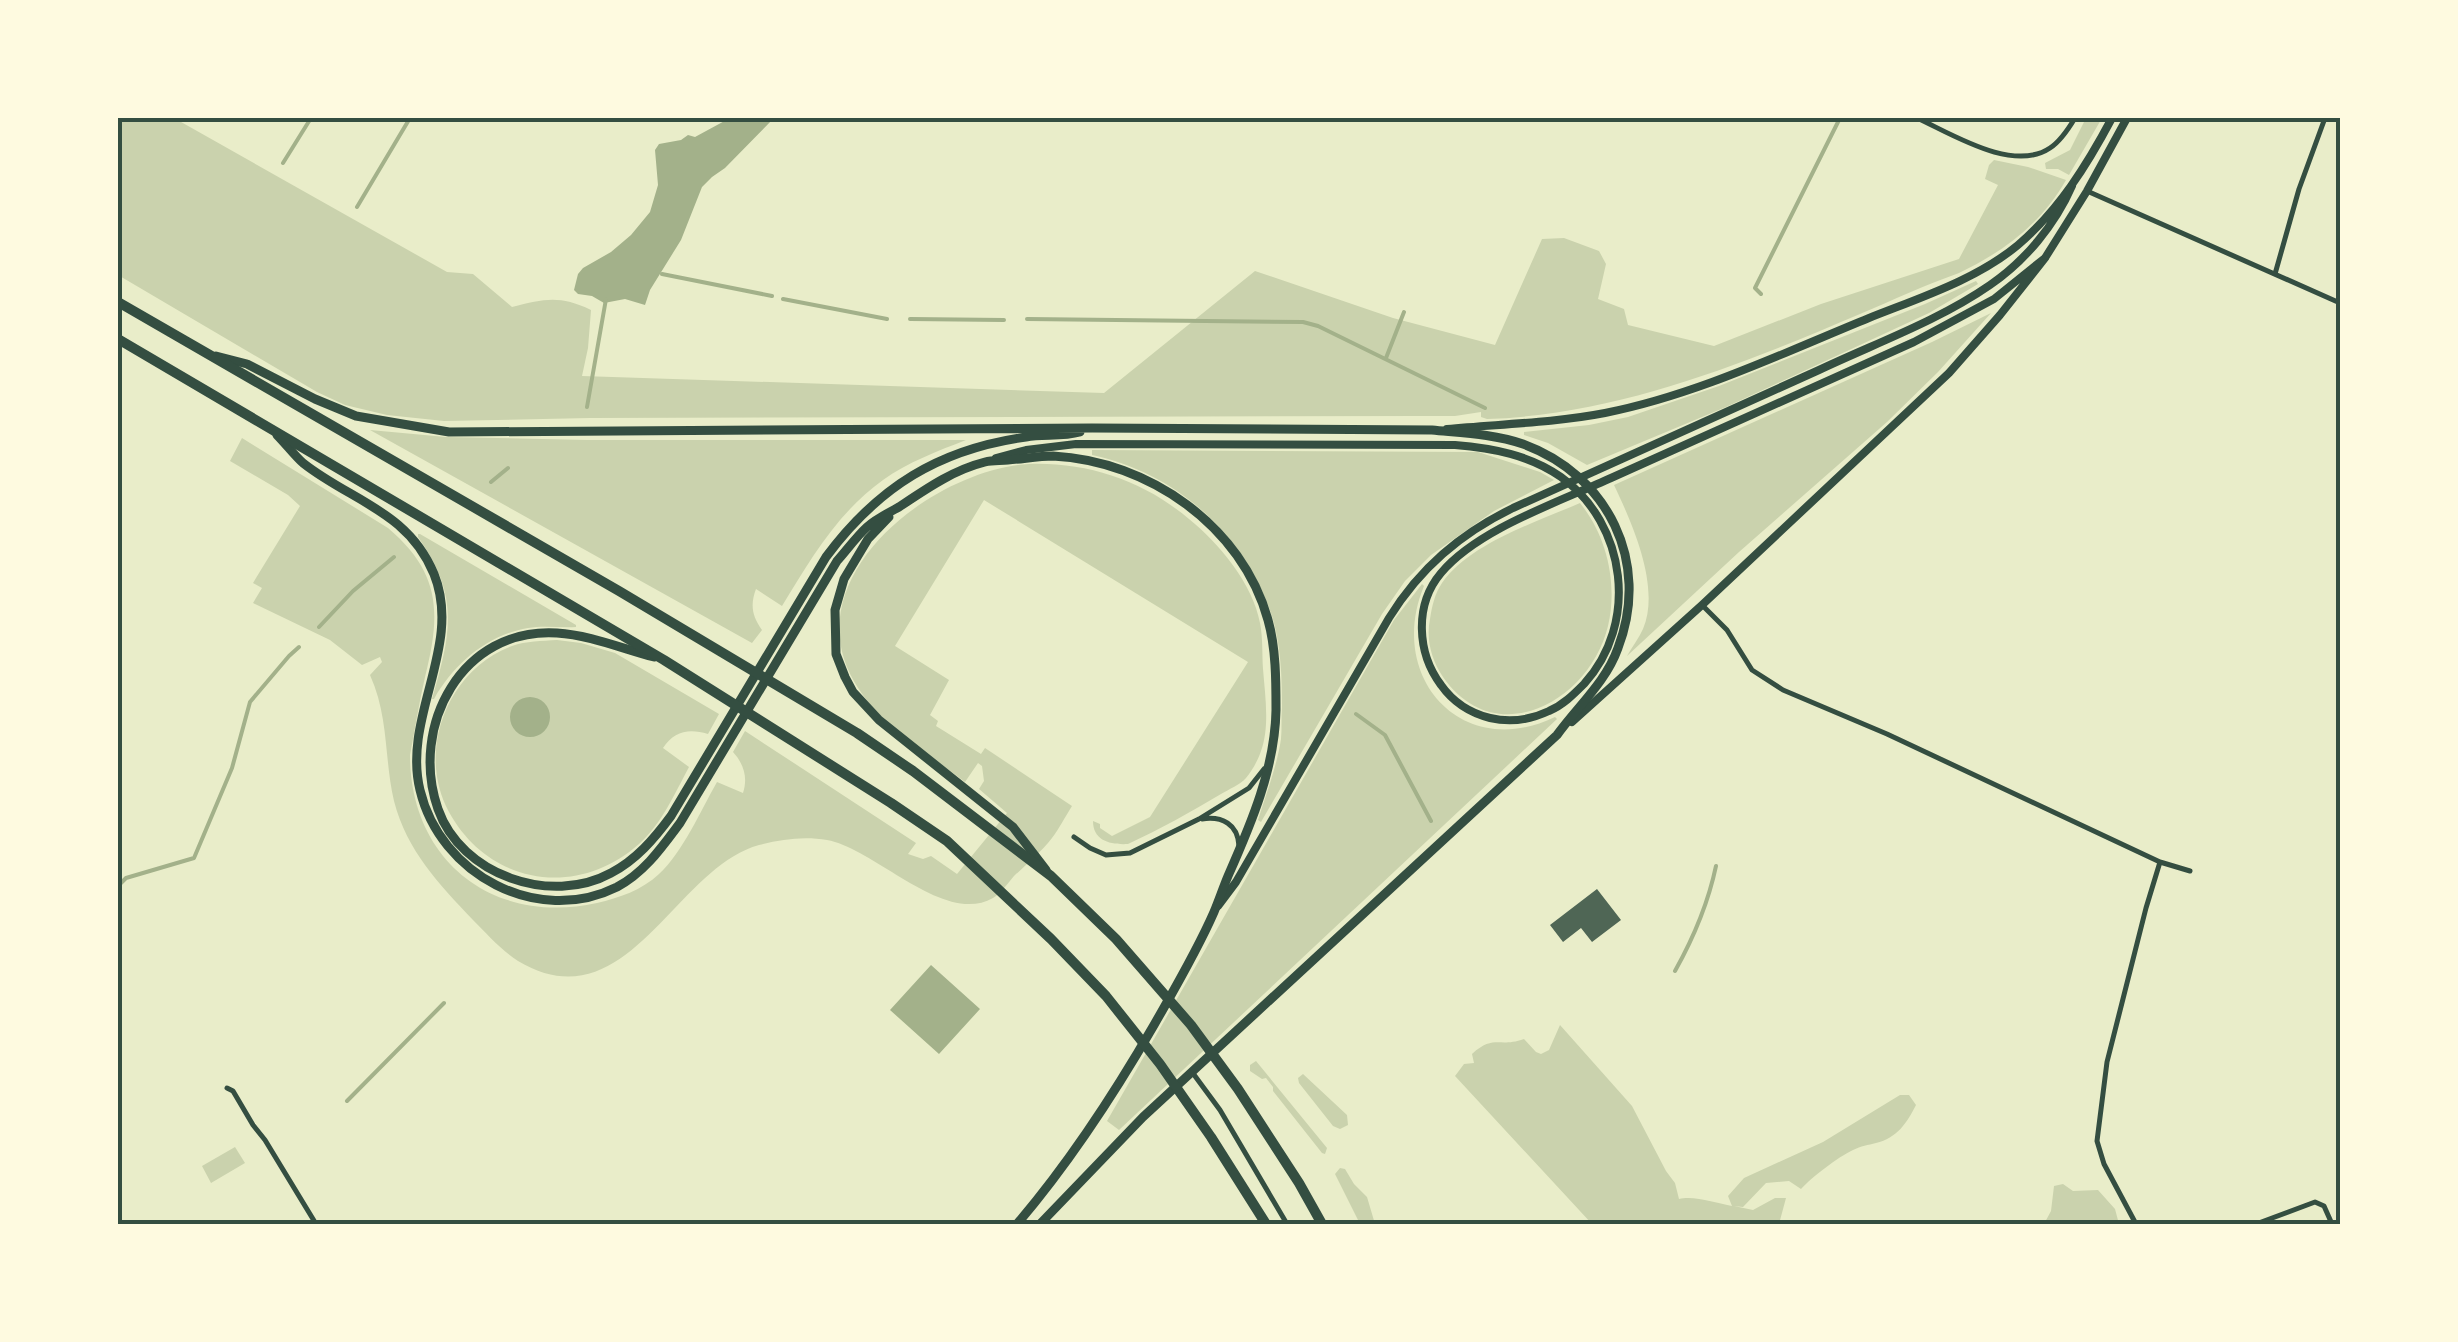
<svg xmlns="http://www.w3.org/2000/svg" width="2458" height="1342" font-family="'Noto Sans',sans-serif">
<rect width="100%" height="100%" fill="#e9edc9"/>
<path fill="#cad2ad" d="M118,118h56l273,154 26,2 39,33c33,-8 47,-12 79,3l-3,38 -6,28 522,17 151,-122 138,47 102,27 47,-106 22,-1 35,13 7,13 -8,35 26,10 4,16 86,21 107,-42 138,-45 39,-74 -13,-6 4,-14 5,-5 34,7 38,13c-25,44 -63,72 -107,93 -34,12 -66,27 -99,41 -117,50 -244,101 -373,105l-6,-2v-5l-26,4h-37l-828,2 -146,3 -57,-6 -42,-10 -28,-13 -199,-117z
M2086,118h16l-33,57 -11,-6h-12l-1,-6 25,-13z
M1976,281l2,3 -49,29 -203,94 -139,58 -39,-22 -24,-8v-3l65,-7 39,-8 91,-31 206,-82z
M1991,313l-53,59 -51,50 -148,130 -112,104c5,-9 12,-18 16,-27 18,-42 -11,-106 -29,-144l318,-143z
M370,430l76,7 141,3h379c-28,11 -58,22 -83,40 -45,32 -73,80 -101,126l-26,-17c-6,16 -4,27 6,41l-10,13z
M242,438l146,90c53,45 53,85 37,149 -6,26 -10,52 -15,78 0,106 84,171 187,148 22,-5 45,-13 62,-29 24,-22 42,-64 58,-92l26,11c5,-15 1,-29 -10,-41l12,-21 171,112 -8,11 15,5 8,-3 26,18 50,-61 -28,-24 5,-8 -2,-15 -4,-3 -13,19c-42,-32 -97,-64 -118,-115 -41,-101 92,-198 182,-203 59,-2 115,17 160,55 30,24 64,65 71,104 3,15 2,31 3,46 2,26 7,57 -2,82 -3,9 -9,20 -15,27 -6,7 -17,11 -25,16 -30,18 -61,35 -93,50 -17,1 -35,-3 -35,-23l7,3v4l12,8 38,-19 98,-155 -264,-162 -89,146 54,34 -19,35 8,6 -2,5 45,28 4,-6 87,58c-7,11 -13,23 -20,32 -11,14 -25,26 -38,38 -6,7 -13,17 -21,22 -49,28 -117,-49 -166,-58 -22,-4 -46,-1 -68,5 -85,23 -132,181 -241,116 -17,-11 -31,-27 -45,-41 -34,-36 -66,-69 -79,-119 -10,-43 -5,-84 -24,-126l12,-13 -2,-5 -18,8 -32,-25 -77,-37 9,-15 -9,-5 47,-77 -12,-11 -58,-34z
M1092,450l386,2 62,20 14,8 -60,31 -63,44 -26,26 -23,33 -121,208 -3,-2c8,-26 19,-54 23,-81 1,-10 0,-21 1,-31 0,-30 -1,-63 -10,-92 -27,-82 -96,-143 -180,-161z
M1580,503c27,33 38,81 28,123 -18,75 -112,127 -165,51 -12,-18 -17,-38 -13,-58 2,-13 5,-26 12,-36 28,-40 95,-61 138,-80z
M420,534l156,91v2c-16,1 -32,-2 -48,1 -41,7 -74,36 -94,71h-2c19,-66 28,-103 -14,-162v-3z
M1422,584l2,2c-38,91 38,176 131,131l2,2 -438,411 -12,-9 287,-501z
M557,640l24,3 34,10 104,61 -11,20c-19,-6 -34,-3 -45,14l26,19c-14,26 -28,58 -50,77 -62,55 -150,41 -190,-32 -33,-60 -2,-142 63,-166 14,-5 30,-5 45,-6z
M1560,1025l72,81 34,65 9,12 4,16c14,-4 38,4 53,7l-4,-10 16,-18 79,-36 77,-47h9l7,10c-9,18 -19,33 -40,38 -8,2 -15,3 -23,7 -15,7 -41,27 -52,39l-12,-8 -23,2 -23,24 -9,-1 19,4 22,-12h11l-7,26h-150l-4,-4 -4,4h-29l-137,-148 9,-12 10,-1 -2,-9c22,-20 27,-6 52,-15l12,13 5,2 8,-4z
M1256,1061l71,87 -2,6 -3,-1 -49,-62v-4l-7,-9 -4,1 -12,-8v-6z
M1303,1074l44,41 1,10 -8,4 -7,-3 -34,-43 -1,-5z
M235,1147l10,16 -34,20 -9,-17z
M1340,1168l5,1 9,15 13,13 8,27h-15l-25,-50z
M2063,1184l10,7 25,-1 17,19 4,15h-75l7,-13 3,-25z"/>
<path fill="#a3b18a" d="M730,118h44l-49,50 -13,9 -10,10 -21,53 -31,50 -5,15 -20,-6 -21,4 -12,-7 -14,-2 -4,-4 4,-16 5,-6 28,-16 20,-17 19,-23 8,-27 -3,-35 4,-6 22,-4 7,-5 7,2z
M510 717a20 20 0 1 1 40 0a20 20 0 1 1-40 0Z
M931,965l49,44 -41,45 -49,-44z"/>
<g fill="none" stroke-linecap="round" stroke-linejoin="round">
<path stroke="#a3b18a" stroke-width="4" d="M198,119l1,-1
M283,163l28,-45
M357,207l53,-89
M662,274l110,22
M1761,294l-6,-6 85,-170
M783,299l104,20
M910,319l94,1
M1027,319l276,3 15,4 167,82
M1386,358l18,-46
M587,407l19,-108
M491,482l17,-14
M319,627l34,-36 41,-34
M1356,714l29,21 46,86
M118,886l8,-8 68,-20 38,-90 18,-66 39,-46 10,-9
M1675,971c19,-34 33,-67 41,-105
M347,1101l97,-98"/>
</g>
<path fill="#4f6655" d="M1597,889l24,31 -29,22 -11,-14 -18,14 -13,-17z"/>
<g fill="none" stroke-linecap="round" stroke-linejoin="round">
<path stroke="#344e41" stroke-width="5" d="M1917,118c35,16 96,55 133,30 11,-7 19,-20 25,-30
M2087,191l253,112
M2275,274l24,-85 26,-71
M1702,605l25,25 25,40 31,20 104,44 273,128 30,9
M1202,819c20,-3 36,5 37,27
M1074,837l16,11 16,7 24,-2 69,-34 50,-31 15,-19
M1192,1072l28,38 67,114
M227,1088l6,3 20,34 12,15 51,84
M2136,1224l-32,-60 -7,-23 10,-79 39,-154 14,-46
M2256,1224l59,-22 9,4 8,18"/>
<path stroke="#344e41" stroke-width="8" d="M1447,429c53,-5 106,-6 158,-16 91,-18 178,-60 264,-95 50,-20 107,-38 149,-73 41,-35 69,-80 94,-127
M996,458l30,-8 50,-6 379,1c37,3 75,10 106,32 66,47 78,147 23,207 -11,11 -21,21 -35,27 -19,9 -38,12 -59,7 -20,-5 -37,-16 -49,-33 -24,-32 -27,-80 0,-112 37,-44 118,-71 170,-95 101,-46 202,-91 303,-136l80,-43 51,-41
M1572,722l130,-117 247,-232 51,-58 45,-57 42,-67 40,-73
M1218,906l18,-24 153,-264c31,-50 71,-84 124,-110 102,-46 204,-92 306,-138 57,-27 119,-49 171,-85 35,-24 65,-60 82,-99"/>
<path stroke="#344e41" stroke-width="9" d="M216,356l31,8 68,35 41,17 93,16 643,-4 340,2c31,3 62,4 91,14 85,31 128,118 95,204 -12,34 -40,58 -61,87l-414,382 -103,107
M277,435c9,9 17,20 26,28 48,38 105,48 131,111 29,72 -32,143 -14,216 20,84 117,137 197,97 28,-15 45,-40 63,-64l157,-262c10,-11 19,-24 30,-34 9,-8 21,-14 32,-20 27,-18 54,-37 86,-45 8,-2 16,-1 23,-2 15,-1 30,-4 45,-4 96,5 189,70 215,164 8,28 8,61 8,90 -1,58 -25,114 -48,166 -5,12 -9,24 -14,36 -17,39 -39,76 -60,113 -41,71 -84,137 -137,199
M889,517l-21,22 -24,40 -9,31 1,44 9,23 8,15 26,28 134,107 33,43
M654,657c-31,-8 -64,-22 -97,-24 -95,-6 -148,93 -119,176 23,66 113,97 173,64 25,-13 43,-34 60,-57l155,-259c52,-70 113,-108 200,-120 18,-3 36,0 54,-5"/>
<path stroke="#344e41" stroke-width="10" d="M118,302l501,289 238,142 56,38 138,105 65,63 75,86 47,64 61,94 23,41
M118,339l546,321 227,143 56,38 104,98 55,57 54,68 51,73 55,87"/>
</g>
<rect width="2458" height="1342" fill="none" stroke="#fefae0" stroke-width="240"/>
<rect x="120" y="120" width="2218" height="1102" fill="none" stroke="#344e41" stroke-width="4"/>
</svg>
